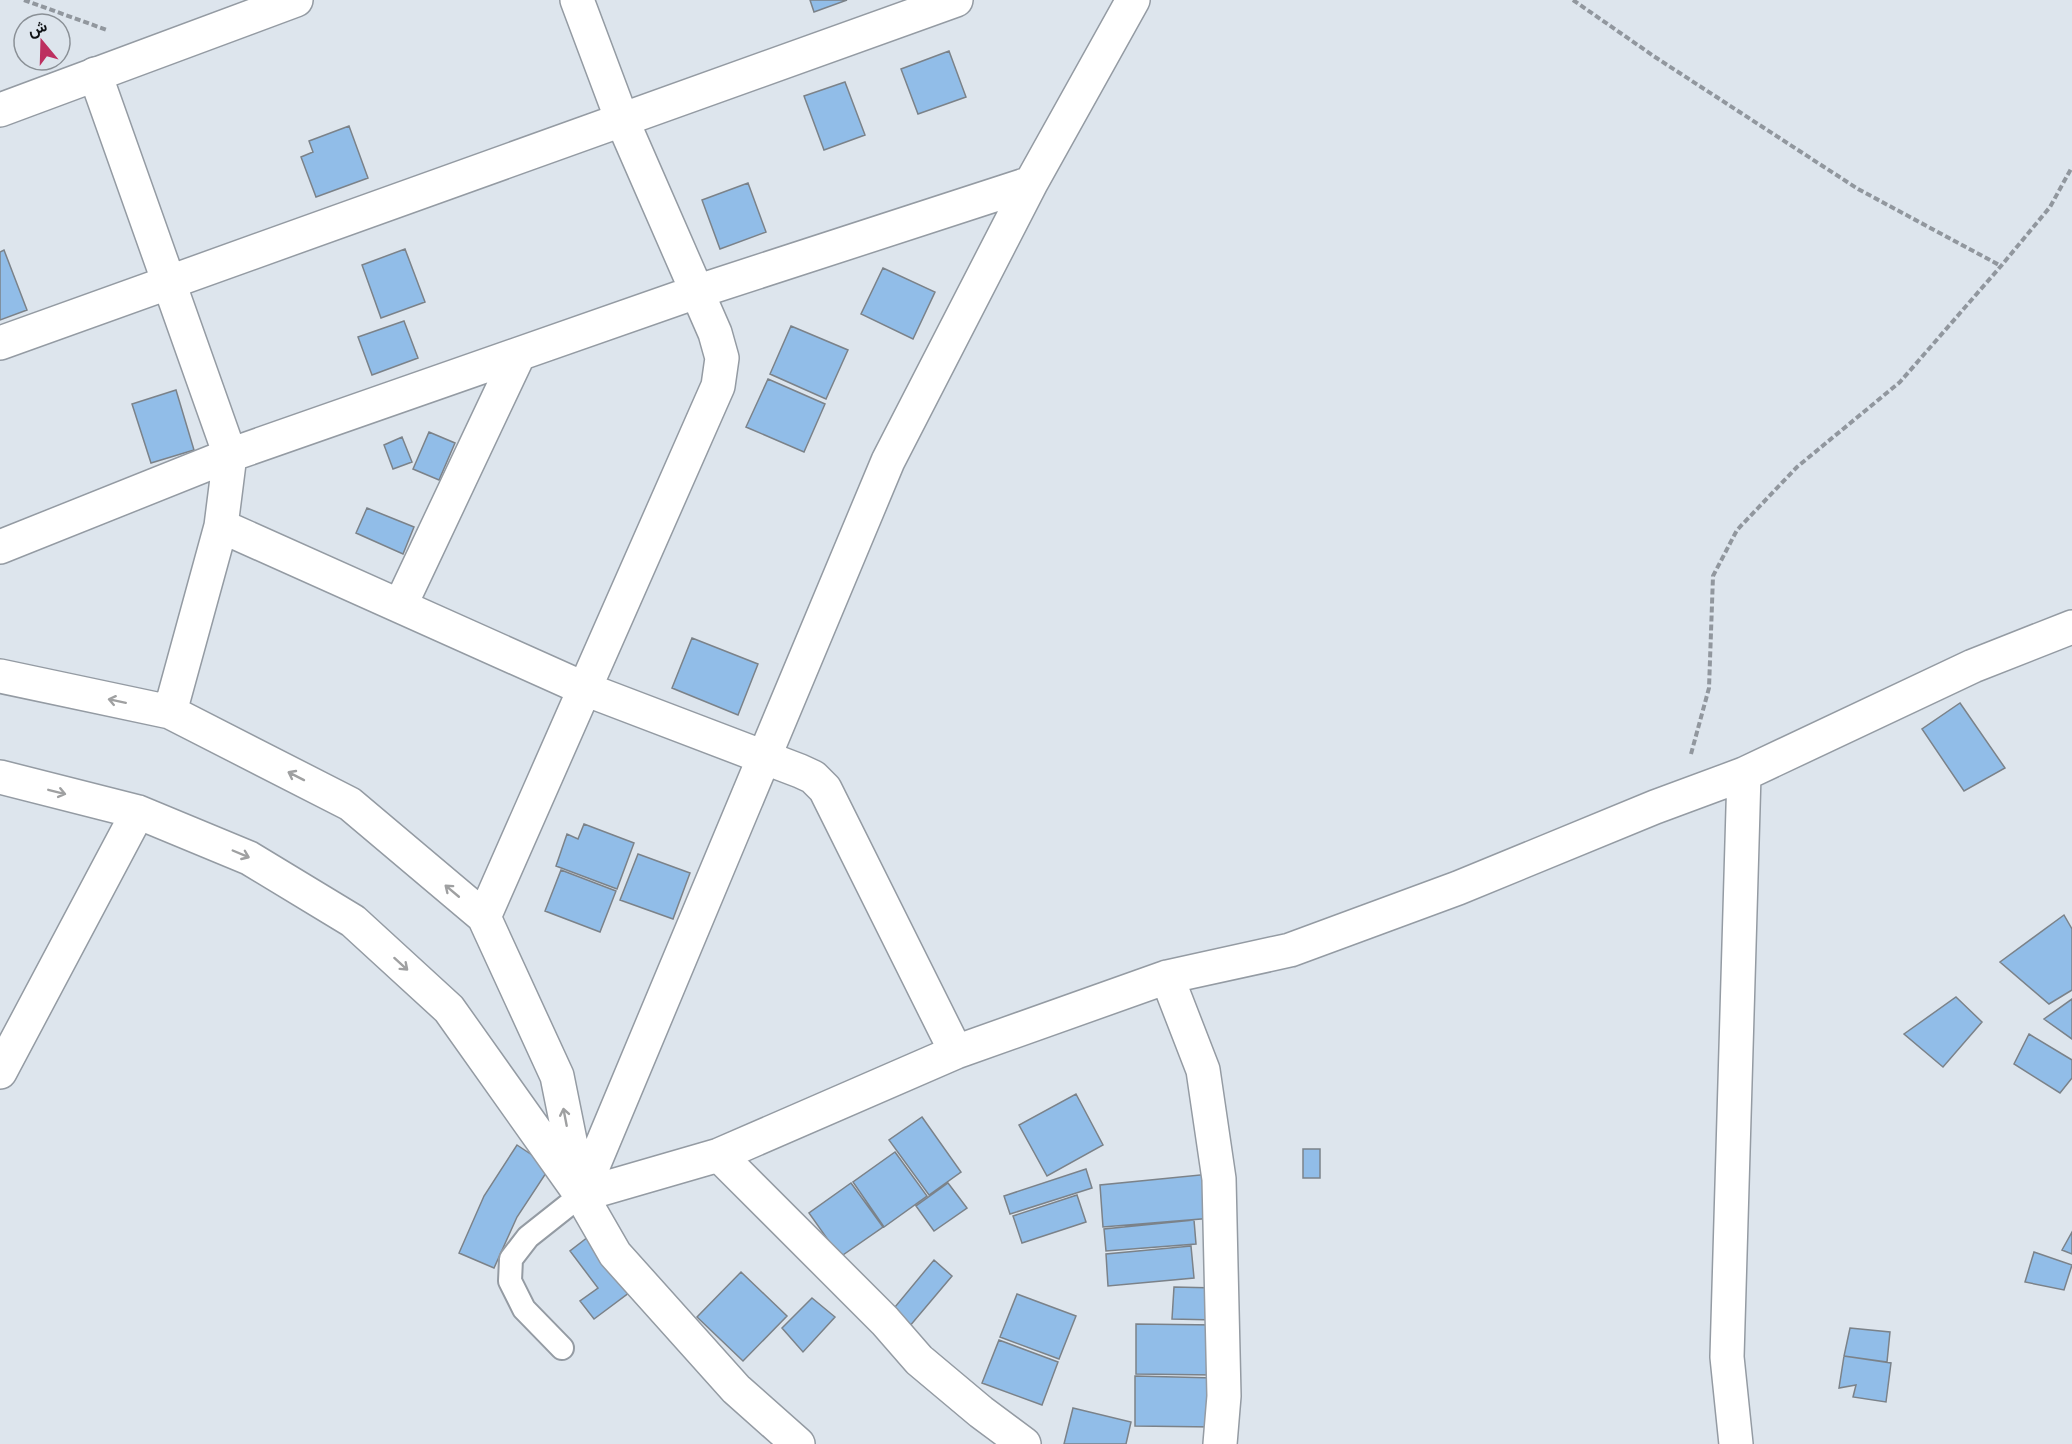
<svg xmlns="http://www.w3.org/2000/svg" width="2072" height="1444" font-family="Raleway,Vazirmatn,sans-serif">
<rect width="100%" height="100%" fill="#dde5ed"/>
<path fill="#91bde8" stroke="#7b8289" stroke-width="1.5" d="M810,0h37l-33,12z
M949,51l17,46 -48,17 -17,-45z
M845,82l20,53 -41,15 -20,-54z
M349,126l19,52 -52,19 -15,-40 12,-5 -4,-11z
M748,183l18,49 -46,17 -18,-49z
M405,249l20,53 -44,16 -19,-53z
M4,250l23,60 -27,10v-68z
M883,268l52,24 -22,47 -52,-25z
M404,321l14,37 -46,17 -14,-38z
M791,326l57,24 -22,49 -56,-25z
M768,379l57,25 -21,48 -58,-25z
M176,390l18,60 -43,13 -19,-59z
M429,432l26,11 -16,37 -26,-11z
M402,437l10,25 -19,7 -9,-24z
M367,508l47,19 -11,27 -47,-21z
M692,638l66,26 -20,51 -66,-27z
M1960,703l45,65 -41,23 -42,-62z
M584,824l50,19 -17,46 -61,-23 11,-32 11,5z
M638,854l52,19 -17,46 -53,-19z
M561,870l55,21 -16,41 -55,-21z
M2064,915l8,14v61l-23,14 -49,-42z
M1956,997l26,25 -39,45 -39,-33z
M2072,999v40l-28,-20z
M2029,1034l43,26v18l-12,15 -46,-29z
M1076,1094l27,51 -56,31 -28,-51z
M922,1117l39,55 -32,23 -40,-55z
M517,1145l33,22 -33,50 -23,51 -35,-15 25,-57z
M1303,1149h17v29h-17z
M895,1152l32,44 -43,31 -31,-45z
M1086,1169l6,19 -82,26 -6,-18z
M1210,1174l3,44 -110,9 -3,-42z
M851,1183l32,44 -43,30 -31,-44z
M948,1183l19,25 -33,23 -18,-25z
M1077,1195l9,27 -64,21 -9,-27z
M1194,1220l2,24 -90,7 -2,-22z
M2072,1232v22l-10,-4z
M588,1237l42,55 -36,27 -14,-18 18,-13 -28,-37z
M1191,1246l3,32 -86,8 -2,-32z
M2034,1252l38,13 -8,25 -39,-8z
M934,1260l18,16 -43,51 -19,-14z
M741,1272l46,44 -44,45 -46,-44z
M1174,1287l43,1 -1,32 -44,-1z
M1017,1294l59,22 -17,43 -59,-22z
M812,1298l23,19 -32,35 -21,-24z
M1136,1324l80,1 -1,50 -79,-1z
M1850,1328l40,4 -3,30 -43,-6z
M999,1340l59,22 -16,43 -60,-22z
M1844,1356l47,7 -5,39 -33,-5 3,-12 -17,3z
M1135,1376l80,2 -1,49 -79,-1z
M1073,1408l58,14 -5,22h-62z"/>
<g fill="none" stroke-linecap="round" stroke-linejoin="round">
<defs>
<path id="lane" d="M562,1348l-38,-39 -14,-28 1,-22 17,-22 53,-42"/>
<path id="street" d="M95,74l135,381 -9,71 -51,186
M0,343l956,-343
M221,526l364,163 215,82 13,6 12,12 131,263
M0,547l230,-92 466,-163 335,-109
M400,606l118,-250
M0,676l170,36 180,92 134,113 73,159 22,109
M0,777l138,35 111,46 104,63 96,88 132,186 34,59 121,135 62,55
M484,917l234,-531 4,-28 -7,-25 -93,-213 -45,-120
M1167,977l36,93 16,109 5,217 -4,48
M0,1072l138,-260
M719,1155l166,166 34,39 62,52 43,32
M581,1195l138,-40 237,-103 211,-75 123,-27 168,-62 197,-81 89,-33 229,-108 99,-39
M581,1195l307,-734 143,-278 102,-183
M1736,1444l-9,-87 17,-583"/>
<path id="secondary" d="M0,110l296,-110"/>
</defs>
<use href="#lane" stroke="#949ba3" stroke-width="26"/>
<use href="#street" stroke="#949ba3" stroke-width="36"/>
<use href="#secondary" stroke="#949ba3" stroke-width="36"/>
<path stroke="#91979e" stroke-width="4" stroke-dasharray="6 3" stroke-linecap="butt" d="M24,0l83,30
M1573,0l82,57 203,132 143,77
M1691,754l18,-66 4,-112 24,-46 60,-63 103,-85 101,-116 49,-59 22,-40"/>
<use href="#lane" stroke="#fff" stroke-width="22"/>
<use href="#street" stroke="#fff" stroke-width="33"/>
<use href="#secondary" stroke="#fff" stroke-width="33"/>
</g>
<defs><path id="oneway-shaft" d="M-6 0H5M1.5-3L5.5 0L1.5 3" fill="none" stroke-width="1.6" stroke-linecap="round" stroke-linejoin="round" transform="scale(1.5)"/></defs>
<g stroke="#9fa0a1">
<use href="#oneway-shaft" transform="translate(117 701) rotate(-168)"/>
<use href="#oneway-shaft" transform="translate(296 776) rotate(-153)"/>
<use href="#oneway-shaft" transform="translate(57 792) rotate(14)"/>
<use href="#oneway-shaft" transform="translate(241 854) rotate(23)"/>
<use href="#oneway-shaft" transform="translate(452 891) rotate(-140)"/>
<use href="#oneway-shaft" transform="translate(401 964) rotate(42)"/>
<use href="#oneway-shaft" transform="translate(565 1117) rotate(-101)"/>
</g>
<g transform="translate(42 42) rotate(341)"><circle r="28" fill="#dde5ed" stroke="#8a9096" stroke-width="1.5"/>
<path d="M0-4.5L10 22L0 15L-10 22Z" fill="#bd3060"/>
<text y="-9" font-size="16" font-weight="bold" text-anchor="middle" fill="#0e1114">ش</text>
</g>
</svg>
